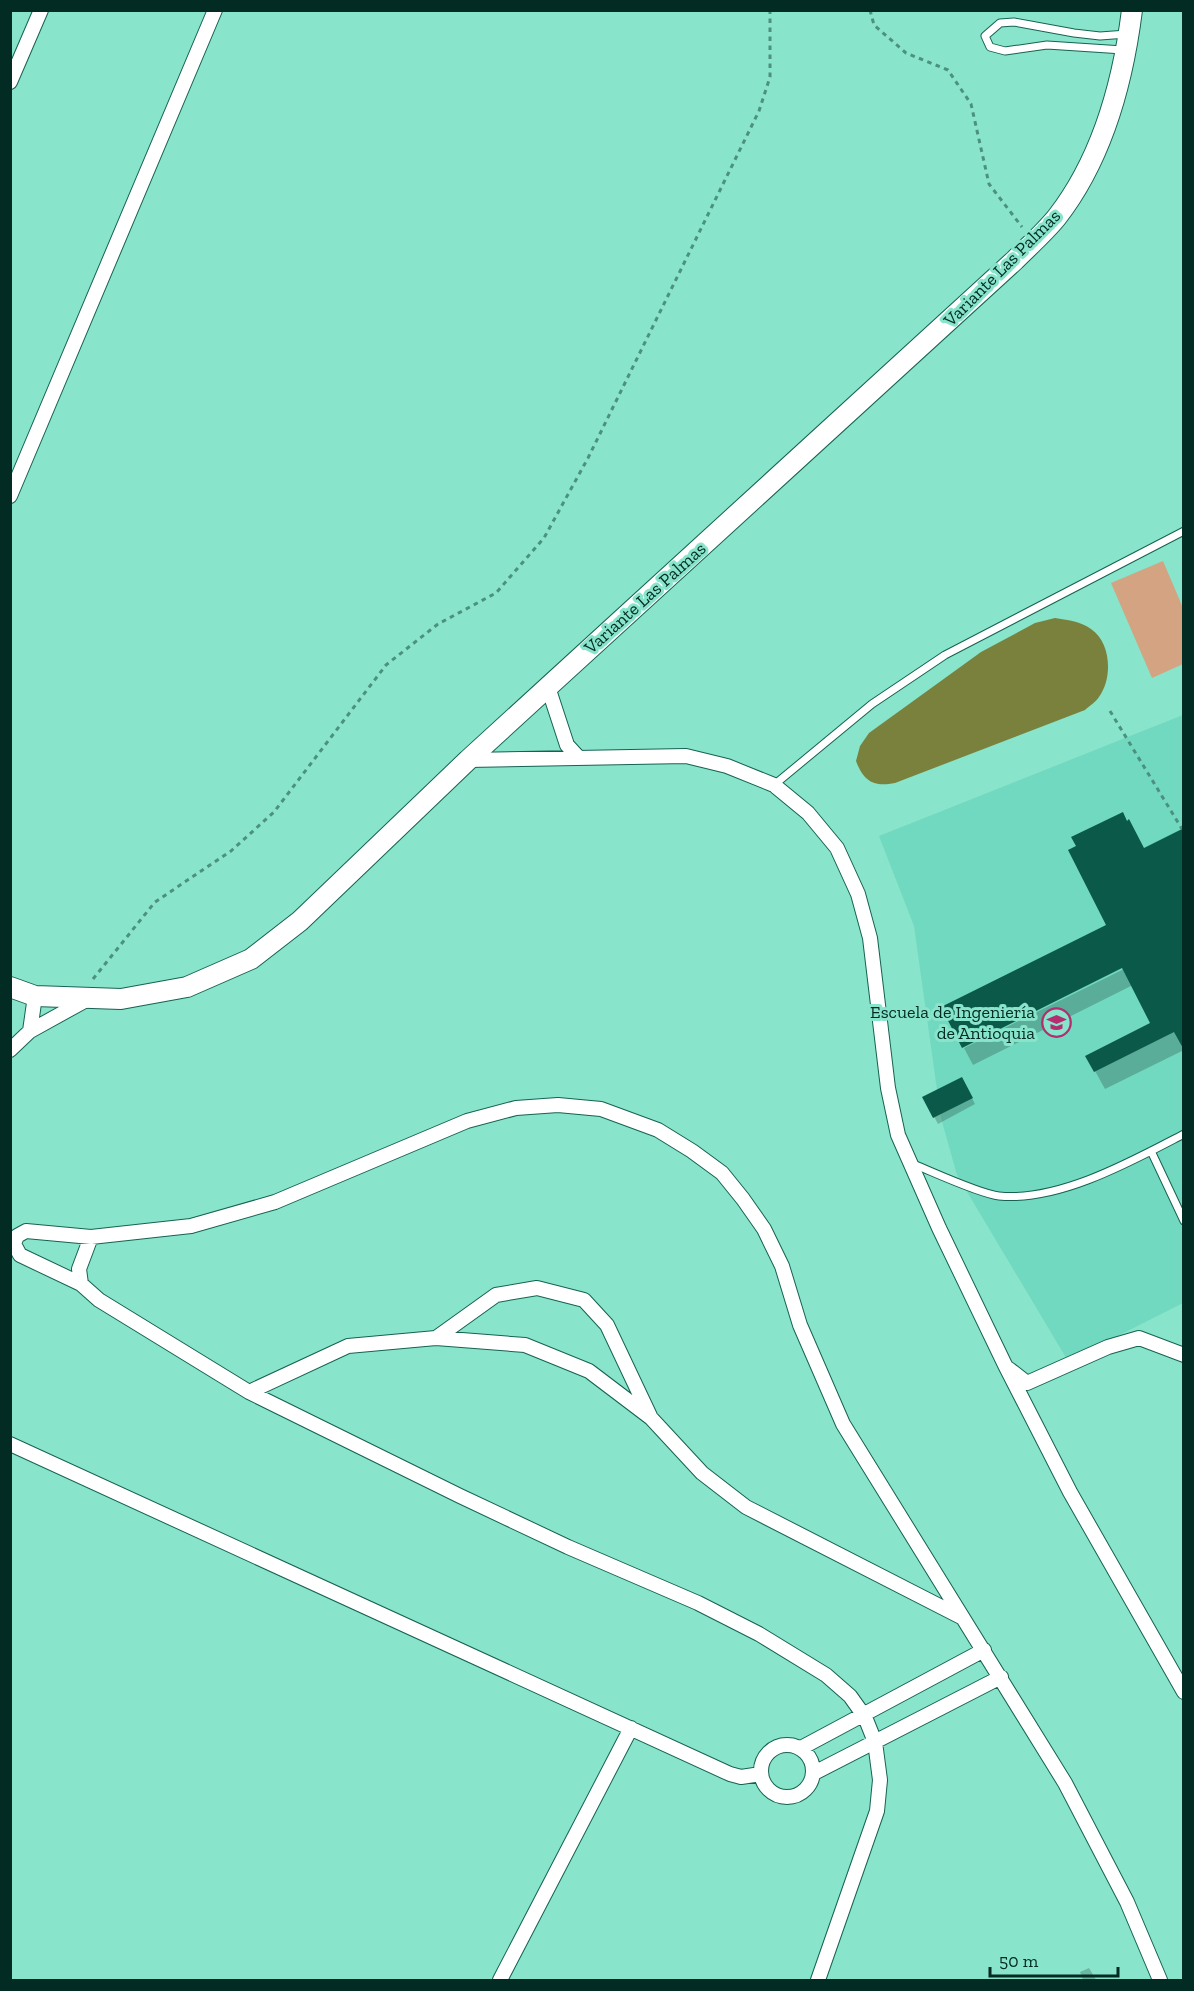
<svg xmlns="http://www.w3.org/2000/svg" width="1194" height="1991" font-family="'Zilla Slab',serif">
<rect width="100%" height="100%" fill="#88e4cb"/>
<path fill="#71d9bf" d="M1183,715v588l-115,58 -111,-186 -16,-57 -27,-192 -35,-90z"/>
<path fill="#d4a382" d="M1163,561l20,47v56l-31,14 -41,-95z"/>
<path fill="#79813d" d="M1055,618c12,2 25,3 36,11 20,13 22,49 8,68 -3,5 -10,9 -14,13l-190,73c-21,4 -31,-1 -39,-22l4,-15 9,-13 112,-81 54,-29z"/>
<path fill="#0003" d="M1184,830v220l-79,39 -10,-18 58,-47 -20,-39 -160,80 -9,-17 166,-82 -22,-40 36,-76z
M962,1079l13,25 -37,20 -14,-26z
M1089,1968l6,10 1,2h-13l-3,-8z"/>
<path fill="#0b5949" d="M1123,812l4,9 2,-2 15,29 40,-20v222l-10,-18 -80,40 -9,-16 65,-33 -28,-55 -160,80 -21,-41 165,-82 -38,-75 8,-4 -5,-9z
M962,1077l11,21 -40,20 -11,-21z"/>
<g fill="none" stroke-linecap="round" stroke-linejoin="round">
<defs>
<path id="lane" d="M1123,50l-76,-5 -42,6 -15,-4 -5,-11 15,-13 14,-1 60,11 26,3 27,-2
M774,785l98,-81 73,-49 239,-124
M1151,1151l33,70
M913,1164c20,8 67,30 86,32 60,6 133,-35 185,-62"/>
<path id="street" d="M10,82l31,-72
M10,496l205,-486
M548,687l19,58 11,12
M468,760l218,-4 41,10 47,19 34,28 29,35 21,46 12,44 18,150 10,47 41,93 66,137 65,127 114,200
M30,1031l5,-35
M10,1050l20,-19 58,-32
M81,1284l-2,-15 12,-32
M436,1338l60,-43 41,-7 47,12 23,25 43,91
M1009,1369l18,14 81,-36 31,-9 45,17
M249,1392l99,-46 88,-8 89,7 64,26 62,47 51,55 44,34 215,110
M10,1444l720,330 11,3 20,-3
M761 1771a26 26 0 1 1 52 0a26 26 0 1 1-52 0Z
M801,1748l183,-98
M814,1773l187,-96
M500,1980l131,-252
M818,1980l59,-169 3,-31 -5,-38 -10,-25 -15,-21 -24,-21 -67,-41 -61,-31 -130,-56 -108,-51 -211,-104 -150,-92 -18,-16 -61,-29 -6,-11 3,-8 9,-5 65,6 100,-11 84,-24 192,-81 49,-13 42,-3 43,4 57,21 34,21 30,22 21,26 21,30 18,37 18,59 43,99 222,359 62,119 33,78"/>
<path id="secondary" d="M10,987l25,9 86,3 66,-12 64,-28 49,-38 168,-161 547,-500c14,-14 30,-28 42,-43 45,-58 66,-135 75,-207"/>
</defs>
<use href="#lane" stroke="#166252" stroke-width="9"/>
<use href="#street" stroke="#166252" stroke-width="16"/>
<use href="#secondary" stroke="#166252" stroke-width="22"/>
<path stroke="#4c9180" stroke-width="3" stroke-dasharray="4.5 4.5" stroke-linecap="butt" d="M870,10l4,15 32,28 42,17 23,34 18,80 33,43
M1110,711l72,118
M93,979l62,-77 76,-51 43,-39 112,-147 52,-41 58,-31 48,-55 44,-80 171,-347 11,-34v-67"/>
<use href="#lane" stroke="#fff" stroke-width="7"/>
<use href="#street" stroke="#fff" stroke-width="14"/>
<use href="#secondary" stroke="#fff" stroke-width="20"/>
</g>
<defs>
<symbol id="university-ring" viewBox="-11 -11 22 22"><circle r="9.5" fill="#88e4cb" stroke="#b42d70" stroke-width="1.5"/><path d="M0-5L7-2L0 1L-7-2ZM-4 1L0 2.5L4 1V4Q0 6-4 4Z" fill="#b42d70"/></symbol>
</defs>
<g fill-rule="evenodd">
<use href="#university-ring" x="1040" y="1006" width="33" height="33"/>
</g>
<g text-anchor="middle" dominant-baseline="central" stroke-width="6" stroke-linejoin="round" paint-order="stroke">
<g font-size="18" fill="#022b23" stroke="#88e4cb">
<text transform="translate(1002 268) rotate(-45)">Variante Las Palmas</text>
<text transform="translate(645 598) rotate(-42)">Variante Las Palmas</text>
</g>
<g font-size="18" fill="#022b23" stroke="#88e4cb" text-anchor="end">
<text x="1035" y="1012">Escuela de Ingeniería<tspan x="1035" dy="21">de Antioquia</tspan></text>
</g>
</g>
<rect width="1194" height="1991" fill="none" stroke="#022b23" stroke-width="24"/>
<path d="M990 1967v9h128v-9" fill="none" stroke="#022b23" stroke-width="3"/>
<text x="999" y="1967" font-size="18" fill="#022b23" stroke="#88e4cb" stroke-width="4.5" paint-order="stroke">50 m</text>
</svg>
